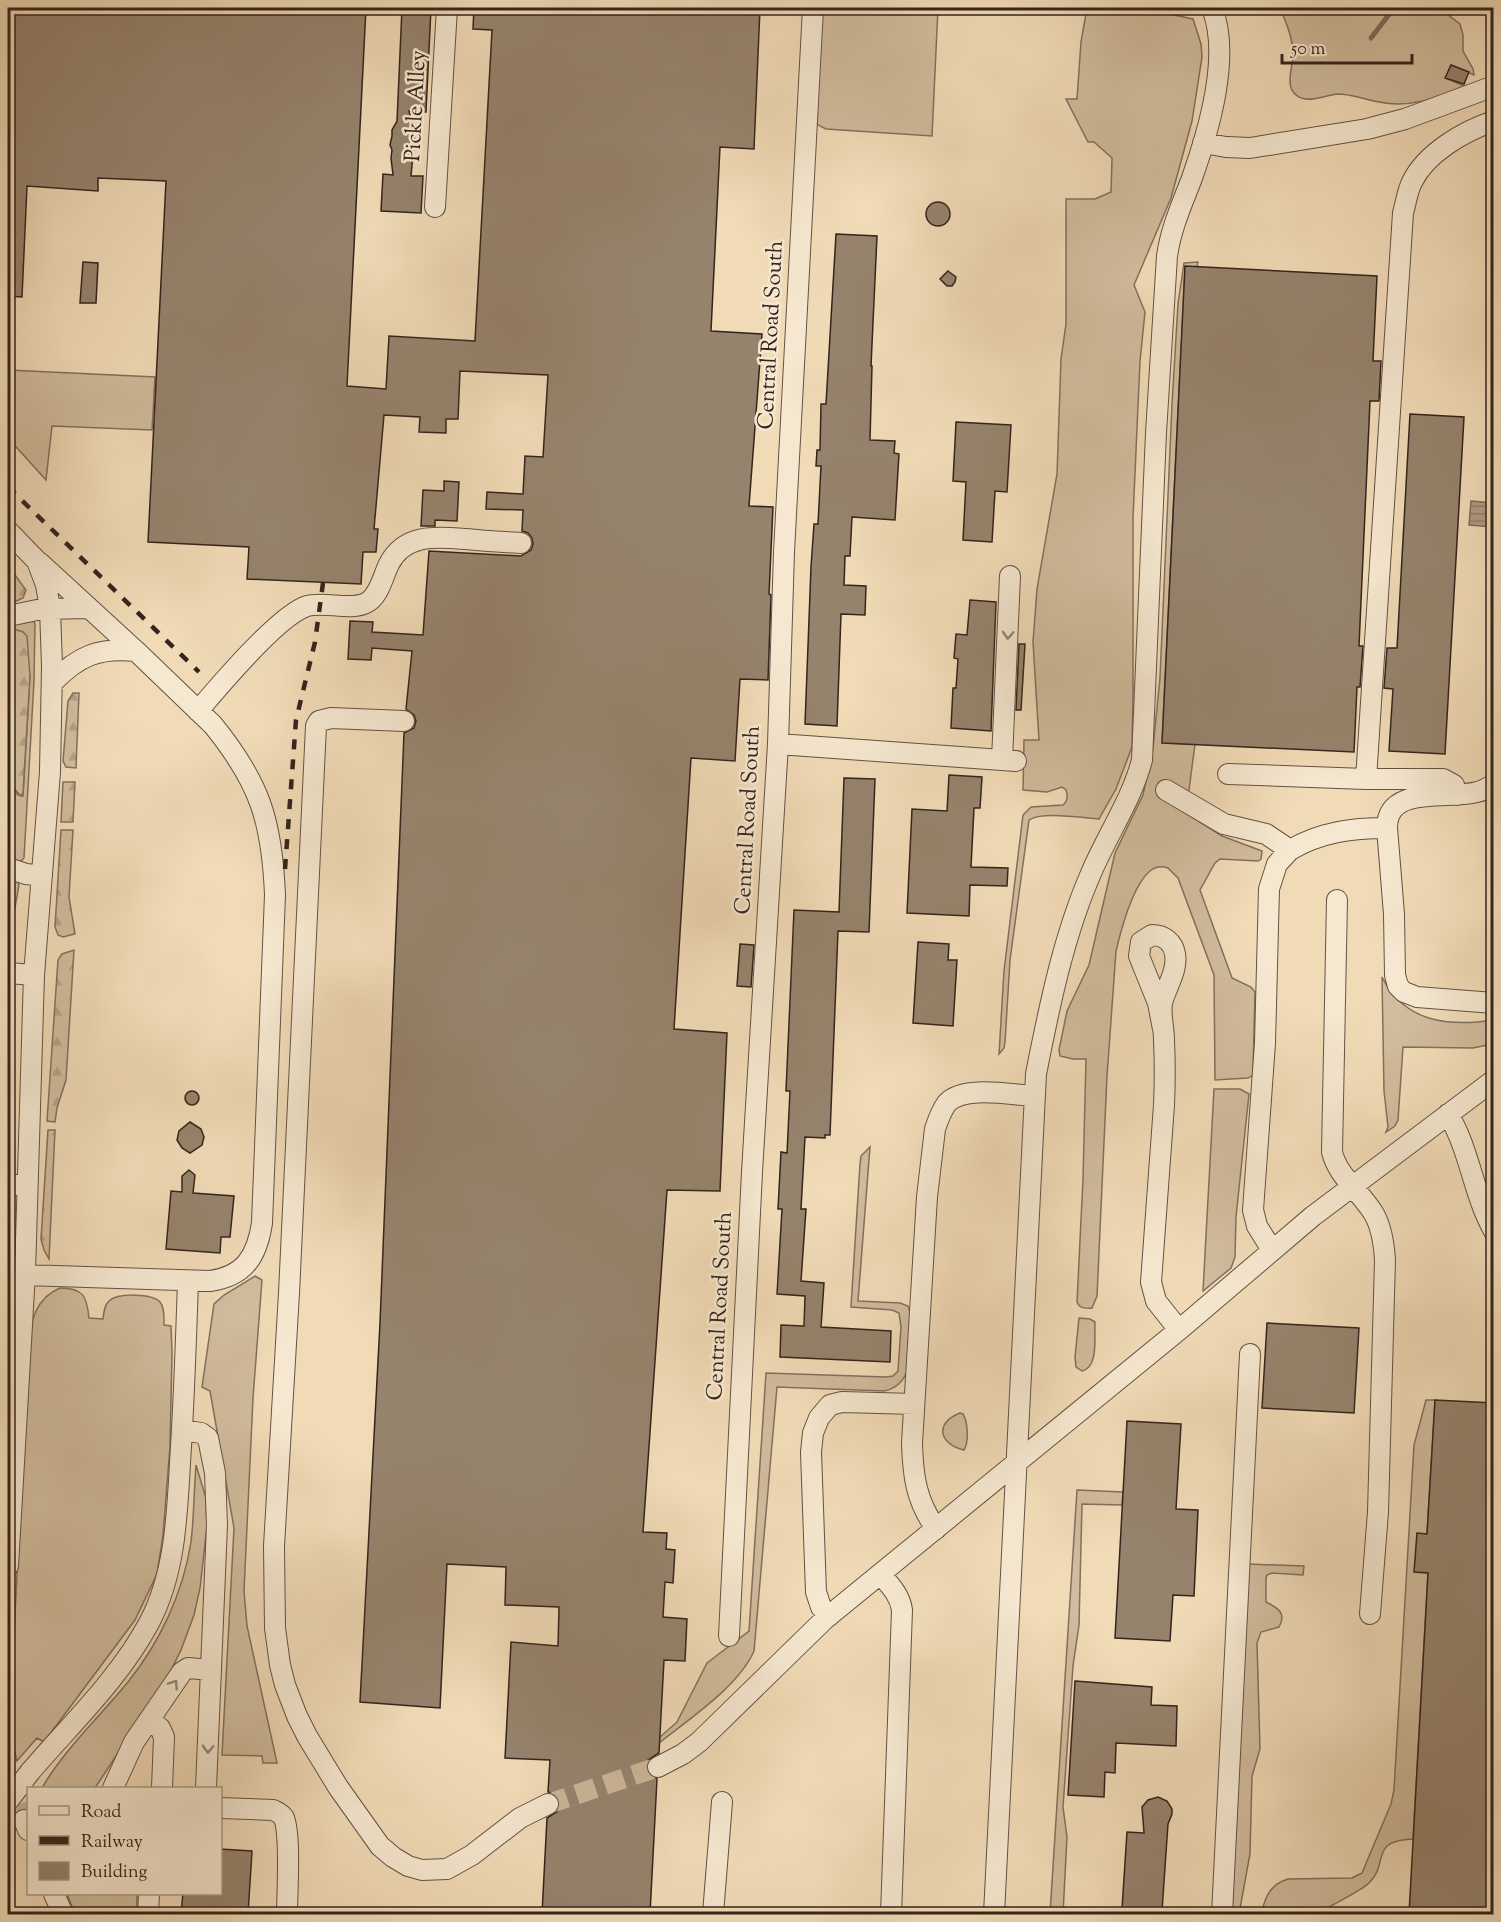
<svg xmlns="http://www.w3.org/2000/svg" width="1501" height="1922" font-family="'Sorts Mill Goudy',serif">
<defs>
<pattern id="forest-firs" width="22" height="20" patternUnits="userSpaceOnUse" patternTransform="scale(1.5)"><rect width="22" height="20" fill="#d1bc9d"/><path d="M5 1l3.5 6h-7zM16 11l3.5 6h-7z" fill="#b4a187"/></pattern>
<pattern id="water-rules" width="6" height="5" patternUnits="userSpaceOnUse" patternTransform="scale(1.5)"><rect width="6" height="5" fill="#b19d83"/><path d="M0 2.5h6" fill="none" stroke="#91806b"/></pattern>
</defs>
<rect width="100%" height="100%" fill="#f1dbb7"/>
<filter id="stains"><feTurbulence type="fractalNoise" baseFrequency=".00333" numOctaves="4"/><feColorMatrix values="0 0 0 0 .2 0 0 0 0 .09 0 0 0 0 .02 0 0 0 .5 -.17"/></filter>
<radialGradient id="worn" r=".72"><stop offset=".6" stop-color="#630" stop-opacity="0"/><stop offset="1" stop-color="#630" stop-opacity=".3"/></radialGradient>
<path fill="#d1bc9d" stroke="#82705d" stroke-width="1.5" d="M821,8h117l-6,128 -106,-7 -8,-4 -2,-4z
M1087,8h53l53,11 8,25 1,13 -10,64 -21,77 -37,87 11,27 -5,49 -7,157v178l-1,51 -16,42 -17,30c-16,-1 -58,-8 -70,1l-19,140 -5,82 -1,6 -5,6 5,-83 19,-156 8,-8 32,-2c5,-4 5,-9 3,-15l-4,-3 -15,5 -24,-2 1,-50h15l-6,-98 4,-53 20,-115 4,-115 5,-35v-125h29l16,-7 1,-34 -18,-16h-6l-22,-43h11l4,-57z
M1280,8h159l21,16 3,11v16l10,18 1,6 -23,-10 -5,13 18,8c-27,13 -55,22 -85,16 -13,-2 -27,-8 -41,-8 -14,1 -33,12 -44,-1 -9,-10 0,-29 -1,-41 -1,-16 -7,-30 -13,-44z
M1198,262l-1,5h-12l-23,476 33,1 -6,46 -2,2 -19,-9 -8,14 62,39 40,15 -1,8 -3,2 -38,-2 -5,4 -15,27 32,88 19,9 4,5 -2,81 -1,3 -4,2 -33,2 -1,-105 -36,-97 -10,-10c-6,-2 -12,-2 -18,3 -17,14 -29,59 -34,80l-9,125 -10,220 -5,12c-6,1 -13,0 -15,-6l6,-123 3,-120h-13l-13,-3 -1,-6 8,-39 22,-46 26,-112 28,-58 10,-47 7,-70 12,-274 6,-100 6,-41z
M8,370l147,7 -3,53 -100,-4 -6,54 -38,-42z
M24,619l9,1 2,4 -1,57 -10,177 -4,4 -12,-1v-79l10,13 5,1 7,-120 -20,-46 -2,1v-3z
M8,877l9,4 2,4 -8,45 -3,8z
M1382,977c22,45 66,50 112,43l-1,24 -20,4 -70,-1 -5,73 -3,6 -9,6 2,-5 -4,-36z
M1214,1089h26l9,5 -13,123 -1,40 -4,11 -28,23z
M1493,1112v55c-3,-19 -8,-37 0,-55z
M870,1147l-12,154 42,2 8,3 2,6c-1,27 9,72 -26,79l-107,-4 -23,264c-15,35 -65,68 -95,92v-5l18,-16 30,-59 42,-32 17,-258 120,4 7,-1 5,-5 3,-44 -2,-14 -7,-3 -41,-3 9,-143 1,-8z
M255,1276l7,4 -9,118 -9,193 3,35 30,137h-14l-1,-7 -40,-1 12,-227 -24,-137 -8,-4 12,-83 10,-9z
M60,1288c24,0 27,9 29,30l14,1c1,-7 1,-13 6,-18 8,-8 43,-8 51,1 5,6 4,16 4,23l7,1 1,28 -2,92 -7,89 -6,39 -22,46 -91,122 -7,-4 -20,23 -6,-25v-38l17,-354c3,-24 8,-46 32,-56z
M1079,1318l11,1 5,3c-1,15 4,45 -13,49l-6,-4 -1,-10z
M1426,1400h9l-8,134h-10l-2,37 13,2 -15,266c-45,2 -23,24 -44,44 -6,6 -49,30 -57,31 -16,3 -35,0 -51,0 4,-16 9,-30 27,-35l64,-1 10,-5 29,-69 3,-14 20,-345z
M960,1413l3,1c5,8 6,28 1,36 -25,-6 -30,-27 -4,-37z
M196,1465l10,33 1,28 -7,62 -6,27 -13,35 -15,30 -71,108h-53c21,-37 59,-73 86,-106 32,-40 55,-89 63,-140 3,-25 3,-52 5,-77z
M1077,1490l46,2 -1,13 -40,-1 -3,121 -6,41 -10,141 4,30 -4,77h-13z
M1247,1564l57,2 -1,9 -31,-2 -5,2 -1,3v24c12,6 21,11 13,25l-18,5 -4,11 3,106 -8,27 -2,78 -11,60h-11z
M67,1894h70v20h-62z"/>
<path fill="url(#forest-firs)" stroke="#82705d" stroke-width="1.5" d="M8,570l5,2 13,18 -3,8 -15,7z
M14,629l9,3 4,4 3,40 -7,117 -2,3 -13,-14v-151z
M73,693h6l-3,75 -10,-1 -3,-6 5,-60z
M63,782h12l-2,40h-12z
M61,830h12l-4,67 6,37 -12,3 -5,-2 -3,-8z
M74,950l-8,130 -9,28 -2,14 -8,-1 11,-161 4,-6z
M48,1130h7l-6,129 -5,-9 -3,-11z"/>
<path fill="url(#water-rules)" stroke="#7f6d5a" stroke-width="1.5" d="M1471,501l22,2v24l-24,-2z"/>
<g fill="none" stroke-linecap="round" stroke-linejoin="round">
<path stroke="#7f6d5a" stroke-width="5" d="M1371,38l23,-30"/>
</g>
<path fill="#96836d" stroke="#34241d" stroke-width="1.5" d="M8,8h358l-19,378 39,3 3,-53 86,5 17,-311 -19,-1 1,-21h286l-6,141 -34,-2 -9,184 51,3 -13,172 24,1 -4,87 2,1 -3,85 -28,-1 -5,82 -44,-3 -17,271 53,4 -7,158 -53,-1 -24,342 24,1 -1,16 9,1 -2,33 -8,-1 -2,35 24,2 -2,42 -21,-1 -5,93 -11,7 -2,6 2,7 9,6 -7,135h-108l5,-96 11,-7 2,-7 -5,-10 -7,-2 2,-32 -45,-2 6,-116 47,4 1,-39 -54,-2 1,-38 -59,-3 -7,144 -80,-6 20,-379 24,-590 10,-5 2,-7 -2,-6 -8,-6 6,-58 -40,-3 -1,12 -23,-1 2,-38 23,1 -1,10 51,3 6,-84 92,5 10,-6 2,-6 -1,-6 -4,-5 -6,-2 1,-21 -37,-1 1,-17 36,2 2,-38 18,1 5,-82 -88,-4 -2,48h-12v14l-27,-1 1,-15 -36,-2 -10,114h4l-2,23h-13l-2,32 -114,-5 2,-32 -101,-5 18,-361 -68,-3v13l-71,-5 -5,111 -14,-1z
M402,8h29l-5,104 -17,-1 6,22 -4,43h12l-2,37 -40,-2 2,-37 10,1 -2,-17 1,-8 -2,-5 2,-9v-6l5,-9z
M1451,65l18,7 -5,12 -19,-6z
M926 214a12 12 0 1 1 24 0a12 12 0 1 1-24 0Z
M836,234l41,2 -6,130h1l-2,74 25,1 -1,12 5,1 -4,66 -43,-3 -2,39h-5l-1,29 22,1 -1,29 -24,-1 -4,112 -32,-2 6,-157 3,-43h4l3,-58h-5l1,-16h3l1,-46h5z
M83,262l15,1 -2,40h-16z
M1185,266l192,10 -4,85h8l-2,40h-9l-11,245h4l-3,41h-3l-3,65 -192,-9z
M948,271l8,6 -1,5 -3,4h-5l-7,-7z
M1410,414l54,3 -19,337 -56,-3 4,-62 -9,-1 3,-40h10z
M956,422l55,3 -4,67 -12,-1 -3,51 -29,-2 3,-58 -13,-1z
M444,481l15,1 -2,39 -22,-1v6h-14l2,-36 21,1z
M970,600l26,2 -5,129 -40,-3 2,-40h3l2,-29 -4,-1 2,-24 11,1z
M1019,644h6l-4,66h-5z
M949,775l33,2 -2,31h-6l-3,59 37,1 -1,18 -37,-1 -1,31 -62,-3 5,-104 35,2z
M844,778l31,1 -6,153 -31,-1 -8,204h-5v3l-20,-1 -4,72h5l-5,72 23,2 -3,44 70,4 -1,31 -110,-5 1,-32 23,1 1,-30 -28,-2 5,-85h-4l3,-57 6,1 3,-62h-4l8,-181 45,2z
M918,942l31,2 -1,16h9l-4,66 -40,-3z
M740,944l14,1 -3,42 -14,-1z
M185 1098a7 7 0 1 1 14 0a7 7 0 1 1-14 0Z
M190,1122l11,7 3,8 -2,8 -12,8 -8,-5 -5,-8 2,-9z
M189,1170l6,5 -2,18 41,3 -4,41h-9l-1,16 -54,-4 5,-58 11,1v-16z
M1267,1323l92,5 -5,85 -92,-5z
M1435,1400l59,3v511h-85l19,-341 -14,-1 3,-39 10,1z
M1127,1421l54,3 -5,85 22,1 -4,86 -21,-1 -3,46 -55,-3z
M1075,1681l77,6 -1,18 26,1 -1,40 -60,-3 -1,30 -10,-1 -1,25 -36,-2z
M1158,1797l9,4 5,8v5l-4,10 -6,87 -40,-2 5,-77 17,1 -2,-26 6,-7z
M220,1849l32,2 -4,63h-67l2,-21h37z"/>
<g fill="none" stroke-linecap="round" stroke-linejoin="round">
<path stroke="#cbb698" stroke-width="20" stroke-dasharray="20 10" stroke-linecap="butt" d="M8,1776l16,44
M548,1804l110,-37"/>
<defs>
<path id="minor" d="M1203,143l23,4 24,1 117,-19 38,-10 89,-33
M435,207l12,-199
M8,531l29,30 9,24 4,23 2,59 -2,105 -16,203 -9,298 -17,293
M8,616l34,-7 47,-1
M52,683c26,-27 47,-36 84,-32
M198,711c21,-25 81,-96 109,-105 17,-5 44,5 59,-3 13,-6 17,-27 23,-39 16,-31 48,-27 77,-25 18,2 37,3 55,4
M404,721l-73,-3 -12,3 -3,5 -27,567 -15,253 1,82 5,37 5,20 12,31 10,20 31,51 42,59 13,11 15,9 14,4 25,-1 25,-14 48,-37 28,-14
M778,744l238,17
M1002,760l8,-184
M1228,774l138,5h77l11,6 3,10
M1366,779l37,-566c3,-10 4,-21 9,-31 14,-29 52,-51 82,-61
M1166,790l58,34 42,10 24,16c31,-18 62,-22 97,-22 0,-44 63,-28 90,-36 6,-1 12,-5 17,-8
M1387,828l7,86 1,61 3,11 6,6 13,5 77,6
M8,868l18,6 16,2
M1337,900l-5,252c6,25 29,40 42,62 8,14 10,30 11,46l-7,252 -8,102
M8,973l26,2
M1163,1029l-5,-26 -19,-47 2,-14 11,-7c12,0 21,7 23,19 3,17 -9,33 -13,49 -2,12 2,24 2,37 1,22 1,43 0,65l-13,177 5,19 23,29
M1448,1114c22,36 25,80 46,117
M8,1185h18
M1272,1250l-15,-24 -4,-16 12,-167 4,-154 8,-25 13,-14
M25,1275l185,6c35,-5 47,-25 52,-58l13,-328c-3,-74 -15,-112 -62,-170l-77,-74 -97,-89
M182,1430l19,3 7,5 7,35 2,52 -11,263
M936,1529c-20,-29 -23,-52 -24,-86l15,-246 8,-68c3,-9 6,-18 12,-26 17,-18 64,-8 87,-7
M880,1574c10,11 20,21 22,36l-11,304
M829,1616l-8,-9 -5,-15 -5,-140 2,-19 6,-15 11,-13 12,-3 72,2
M729,1636l23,-464 26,-428 6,-192 29,-544
M150,1720l10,8 4,9 -2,51
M658,1767l25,-13 16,-12 126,-123 354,-289 134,-114 181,-136
M30,1772c41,-48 89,-93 119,-149 26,-49 28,-106 31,-160 4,-61 6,-121 8,-182
M113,1788l21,-46 48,-70 6,-4 23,2
M220,1808l53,2c4,2 8,3 11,8 7,18 3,75 3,96
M24,1820l4,10
M54,1894l9,20
M148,1914l1,-20
M713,1914l9,-112
M994,1914l42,-840c13,-66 27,-135 53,-196 16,-40 42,-76 53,-118l14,-327 11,-177c4,-28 15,-52 25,-78 17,-48 39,-122 20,-170
M1222,1914l28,-560"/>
</defs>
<use href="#minor" stroke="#635244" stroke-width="22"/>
<use href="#minor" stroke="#f6e8d0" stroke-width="20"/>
<path stroke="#34241d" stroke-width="4.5" stroke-dasharray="10 10" stroke-linecap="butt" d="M8,487l191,185
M285,869l11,-149 19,-78 8,-59"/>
<defs>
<path id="minor-bridge" d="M8,1801l22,-29"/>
</defs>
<use href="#minor-bridge" stroke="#635244" stroke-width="22" stroke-linecap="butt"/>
<use href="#minor-bridge" stroke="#f6e8d0" stroke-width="20"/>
</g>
<defs><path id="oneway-chevron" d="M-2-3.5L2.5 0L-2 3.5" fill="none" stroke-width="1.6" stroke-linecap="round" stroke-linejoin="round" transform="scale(1.5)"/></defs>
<g stroke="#958676">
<use href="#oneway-chevron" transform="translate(1008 635) rotate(93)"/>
<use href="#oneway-chevron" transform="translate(174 1684) rotate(-56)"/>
<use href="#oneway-chevron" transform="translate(208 1749) rotate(92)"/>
</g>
<g text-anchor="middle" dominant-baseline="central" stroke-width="5" stroke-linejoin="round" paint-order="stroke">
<g font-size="22" fill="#34241d" stroke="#f6e8d0">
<text transform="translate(417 106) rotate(-87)">Pickle Alley</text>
<text transform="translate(772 335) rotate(-87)">Central Road South</text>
<text transform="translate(749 820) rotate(-87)">Central Road South</text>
<text transform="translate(721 1306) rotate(-87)">Central Road South</text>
</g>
</g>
<rect width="1501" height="1922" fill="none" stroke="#f1dbb7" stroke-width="30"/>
<rect x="9" y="9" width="1483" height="1904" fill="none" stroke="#34241d" stroke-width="3"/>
<rect x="15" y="15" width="1471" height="1892" fill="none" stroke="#34241d" stroke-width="1.5"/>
<rect x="27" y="1787" width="195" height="108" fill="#f6e8d0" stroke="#a89a88" stroke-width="1.5"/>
<rect x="39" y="1806" width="30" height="9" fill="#f6e8d0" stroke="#a89a88" stroke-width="1.5"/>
<text x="81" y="1817" font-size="18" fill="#34241d">Road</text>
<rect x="39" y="1836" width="30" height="9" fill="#34241d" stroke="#a89a88" stroke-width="1.5"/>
<text x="81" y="1847" font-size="18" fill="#34241d">Railway</text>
<rect x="39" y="1862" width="30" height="18" fill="#96836d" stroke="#a89a88" stroke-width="1.5"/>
<text x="81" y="1877" font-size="18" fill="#34241d">Building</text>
<path d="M1282 54v9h130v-9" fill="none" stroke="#34241d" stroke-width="3"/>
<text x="1291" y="54" font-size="18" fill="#34241d" stroke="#f6e8d0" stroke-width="4.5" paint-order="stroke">50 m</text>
<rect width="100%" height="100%" filter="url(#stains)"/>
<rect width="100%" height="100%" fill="url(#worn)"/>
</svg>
